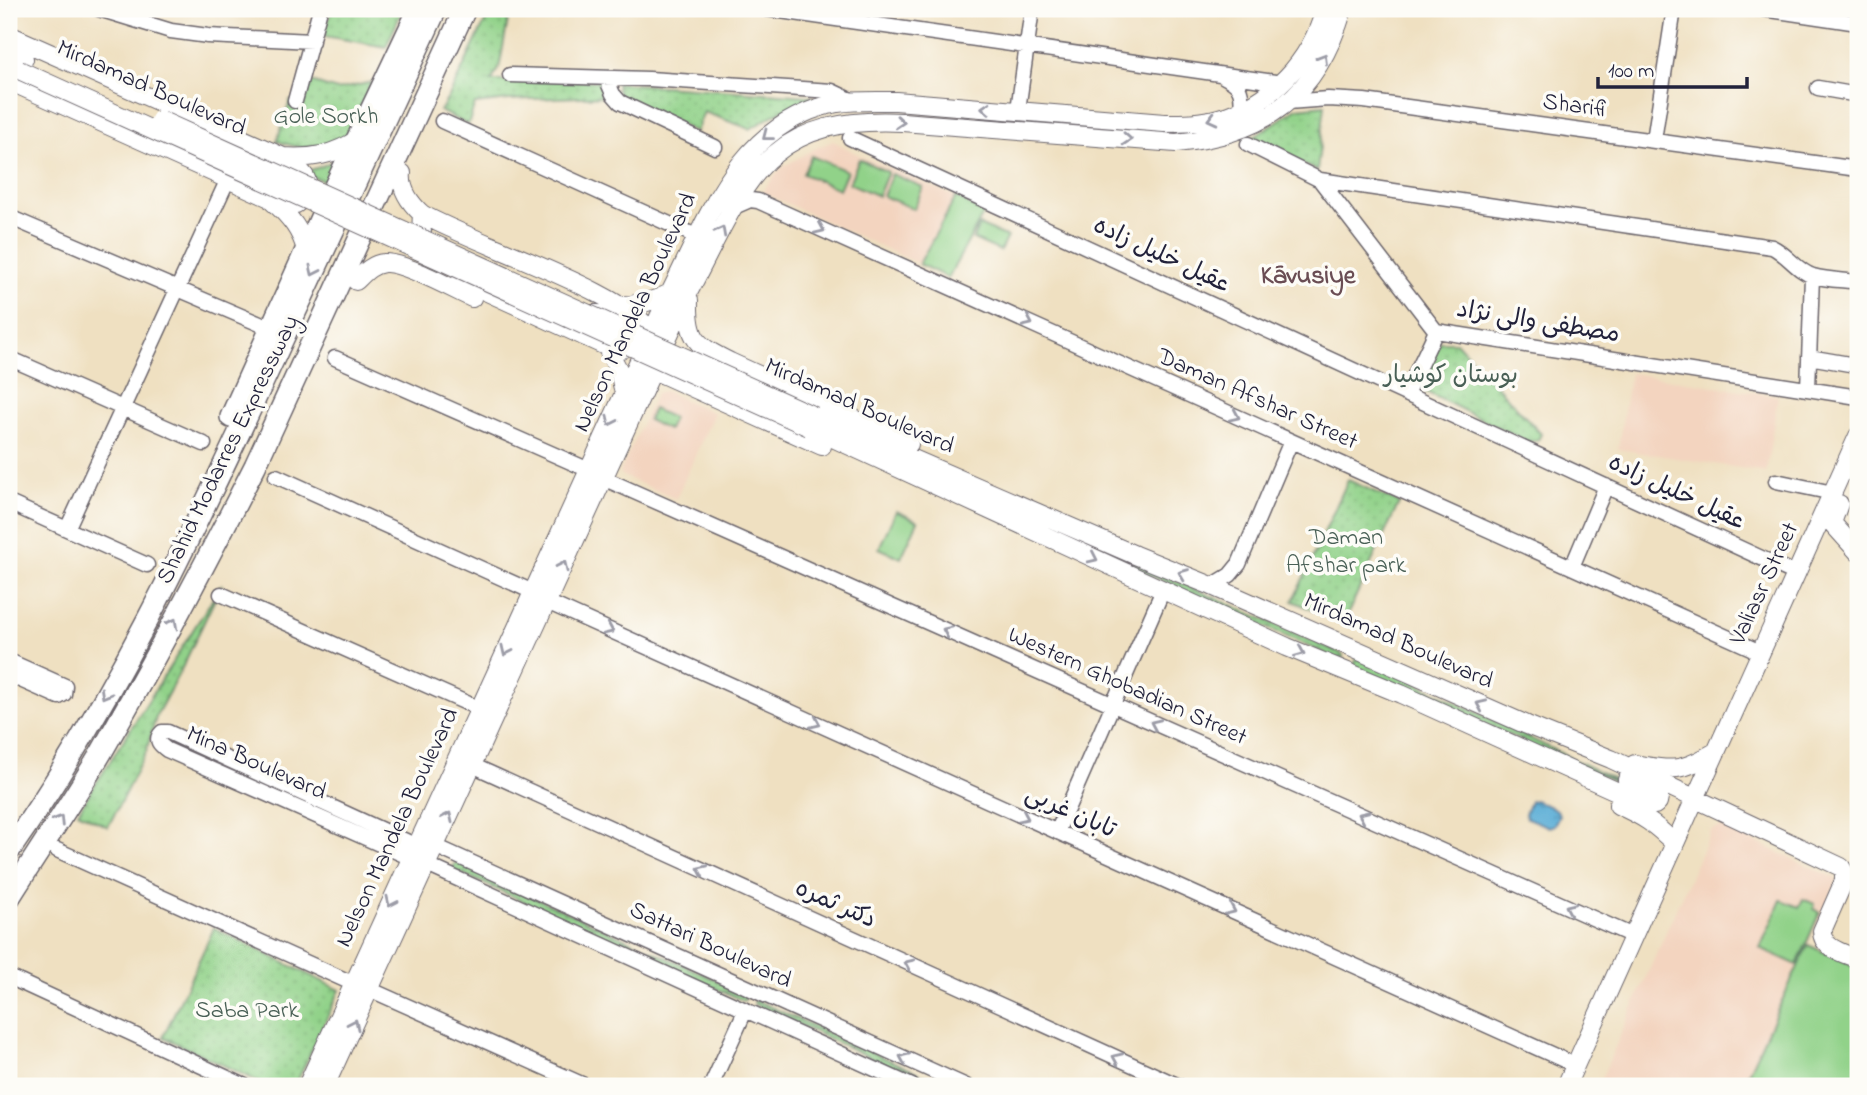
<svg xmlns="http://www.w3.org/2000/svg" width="1867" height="1095" font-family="'Indie Flower','Playpen Sans Arabic',sans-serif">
<defs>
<pattern id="green-dots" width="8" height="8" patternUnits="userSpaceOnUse" patternTransform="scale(1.75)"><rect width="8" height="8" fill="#91d289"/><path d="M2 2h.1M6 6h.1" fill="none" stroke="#7db477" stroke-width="1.8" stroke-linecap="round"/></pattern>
<pattern id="water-ripples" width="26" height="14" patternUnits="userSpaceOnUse" patternTransform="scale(1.75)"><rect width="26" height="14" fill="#5aadd6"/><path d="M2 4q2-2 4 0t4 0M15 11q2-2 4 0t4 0" fill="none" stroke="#4a8caf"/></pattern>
</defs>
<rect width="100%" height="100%" fill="#fdfcf7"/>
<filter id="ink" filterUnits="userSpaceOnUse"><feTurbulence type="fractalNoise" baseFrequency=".0143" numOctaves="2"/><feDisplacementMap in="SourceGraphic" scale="14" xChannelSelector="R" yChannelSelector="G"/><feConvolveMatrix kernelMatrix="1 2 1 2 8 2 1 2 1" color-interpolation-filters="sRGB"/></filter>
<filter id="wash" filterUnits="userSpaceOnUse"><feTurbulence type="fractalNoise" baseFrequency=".00686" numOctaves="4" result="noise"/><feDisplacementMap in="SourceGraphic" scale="28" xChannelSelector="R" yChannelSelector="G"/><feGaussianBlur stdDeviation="1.57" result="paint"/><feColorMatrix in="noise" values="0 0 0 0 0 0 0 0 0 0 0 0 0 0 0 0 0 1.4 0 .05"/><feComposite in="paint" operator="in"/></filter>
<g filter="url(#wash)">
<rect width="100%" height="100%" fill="#efe0c1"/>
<path fill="#f3d4bf" d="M833,141l28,15 95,41 -37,67 -157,-72 19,-24 31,-18z
M1630,373l148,23 -12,76 -148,-23z
M664,391l50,22 -38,86 -53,-23 -3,-4 36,-79z
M1722,827l113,51 2,4 -95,204h-144l113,-256z"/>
<path fill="url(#green-dots)" stroke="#5a7a62" stroke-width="2" d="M332,9h71l-17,38 -62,-11z
M491,9h19l-11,60 -8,12h113v15l-95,4 -34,4 -7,21 -28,-14 11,-18z
M311,82l26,8 35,-8 -25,52c-22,21 -44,16 -70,7l13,-40 13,5z
M617,83l191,13 4,1 -37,17 -25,15 -46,-17 -8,20 -74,-33 -5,-8z
M1325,105l-8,66 -66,-32 46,-31z
M344,156l-11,28 -26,-9 3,-5 10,-3z
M1440,342h16l85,92 -3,6 -10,2 -102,-50 -5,-12z
M1348,480l51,23 -56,121 -50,-23z
M1022,513l318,140 3,2v3l-6,1 -317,-142z
M222,584l-39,82 -26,48 -11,38 -38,75 -30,-15z
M1356,654l295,143 1,1 -300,-132 5,-6z
M456,862l291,132 -3,7 -292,-132z
M214,928l126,62 -45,96h-27l-105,-49z
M755,1000l192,86h-15l-178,-82z"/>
<path fill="#91d289" stroke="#5a7a62" stroke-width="2" d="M811,156l36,15 -8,18 -36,-15z
M859,159l29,13 -10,24 -29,-13z
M892,174l31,13 -9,22 -31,-13z
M956,197l28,16 -36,65 -29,-14z
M979,225l28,12 -7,14 -27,-12z
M653,409l20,9 -5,12 -20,-10z
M896,511l22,10 -17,37 -22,-10z
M1803,899l12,5 -1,5 6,3 -23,53 -37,-17 21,-48 18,7z
M1808,945l50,22v119h-116z"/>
<path fill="url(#water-ripples)" stroke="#3e6888" stroke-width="2" d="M1535,800l22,10 2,5 -5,10 -5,2 -22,-9 -2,-4 5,-13z"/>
</g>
<g filter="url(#ink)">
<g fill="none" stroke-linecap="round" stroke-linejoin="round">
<defs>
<path id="minor" d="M99,9l72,22 37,5 104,5
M766,9l516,74
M1763,9l95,14
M510,75l139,4 183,12 21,10
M1223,76c17,9 20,14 18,33
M606,78l7,16 7,8 95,45
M1818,88l40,7
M295,101l25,-92
M1288,102l40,-3 36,2 494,68
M1018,110l14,-101
M442,121l256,116
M850,138l946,436
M1654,140l20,-131
M1248,144l72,36 116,151 422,66
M1320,180l452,67c15,7 25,24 41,29 14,4 31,4 45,6
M734,207l16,-7 8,1 1002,451
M9,217l251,107
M1809,357l46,8
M9,358l195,86
M335,358l254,112
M1808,389l4,-113
M1406,394l30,-63
M276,476l257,116
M603,478l1030,458
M1776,481l57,12
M9,503l138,62
M67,529l161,-350
M1572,567l34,-81
M1212,586l18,-11 9,-11 52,-123
M221,594l259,115
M547,602l1028,463
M9,661l56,25 -1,8 -5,3 -50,-22
M472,765l707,321
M1057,832l106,-242
M435,846l531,240
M57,850l297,134
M411,858l-244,-108c-7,-5 -13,-10 -5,-18h6l249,114
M427,865l485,221
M9,977l236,109
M369,989l217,97
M711,1086l34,-75"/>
<path id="major" d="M9,35l274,122c28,2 52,-2 75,-18
M9,52l15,7
M9,81l272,122 15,1c25,-20 5,-34 -13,-47
M402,173c-2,17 8,30 20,41 47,28 216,81 234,125
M273,202c16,13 28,28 33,48
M422,214c-1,14 -2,26 10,35
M461,280l151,69c15,3 19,-7 19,-20 -13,-17 -22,-15 -42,-15
M356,281c8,-8 16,-17 28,-18 18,-2 69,26 88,35
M689,300c-1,40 7,45 41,62l179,82
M617,305c20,1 36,-3 53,-12
M606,346l13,25 5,22
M653,370l169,76
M814,416l321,139 77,31 315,139 84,34 230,108 3,5v9l-22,50c0,18 22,22 36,28
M809,427l478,220 114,47 246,111h8l3,-3 1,-5 -4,-4 -28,-13
M1839,504l-7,19 26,29
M1635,764c39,7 46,8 80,-12
M1618,805c25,11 37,19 56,38
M307,1086l363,-793c39,-78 70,-171 167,-190 19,-3 39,-2 59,-2l268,22c18,0 37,0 55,-5 52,-14 92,-57 106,-109
M325,1086l364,-795c57,-107 73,-176 213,-169l274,21c90,-9 141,-47 167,-134
M1566,1086l292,-650"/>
<path id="highway" d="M231,417l105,-233 83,-175
M9,851c104,-149 182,-314 258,-478 56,-121 113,-243 169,-364
M9,898c30,-48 63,-96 92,-145 54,-94 105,-190 154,-287l210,-457"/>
</defs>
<use href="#minor" stroke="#6a646a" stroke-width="17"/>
<use href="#major" stroke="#6a646a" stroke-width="20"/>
<use href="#highway" stroke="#6a646a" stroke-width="24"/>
<use href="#minor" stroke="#fff" stroke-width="14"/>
<use href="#major" stroke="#fff" stroke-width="18"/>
<use href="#highway" stroke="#fff" stroke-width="21"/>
<defs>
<path id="major-bridge" d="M19,70l790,357
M160,120l654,296"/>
</defs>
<use href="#major-bridge" stroke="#6a646a" stroke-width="20" stroke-linecap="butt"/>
<use href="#major-bridge" stroke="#fff" stroke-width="18"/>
</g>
<defs><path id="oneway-chevron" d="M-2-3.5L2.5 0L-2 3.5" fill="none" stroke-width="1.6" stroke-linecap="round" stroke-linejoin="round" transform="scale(1.75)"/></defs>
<g stroke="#9c9ca7">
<use href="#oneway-chevron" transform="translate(1323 58) rotate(-59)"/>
<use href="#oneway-chevron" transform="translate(986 108) rotate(-176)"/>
<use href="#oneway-chevron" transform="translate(1212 119) rotate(166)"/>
<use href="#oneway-chevron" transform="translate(900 122) rotate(4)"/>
<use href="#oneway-chevron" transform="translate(767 136) rotate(142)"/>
<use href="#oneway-chevron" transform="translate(1127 139) rotate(4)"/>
<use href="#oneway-chevron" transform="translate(820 229) rotate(24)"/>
<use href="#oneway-chevron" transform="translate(721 231) rotate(-62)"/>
<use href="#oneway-chevron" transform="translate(314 271) rotate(115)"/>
<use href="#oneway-chevron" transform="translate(1028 322) rotate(24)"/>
<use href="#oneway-chevron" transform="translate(1235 416) rotate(24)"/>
<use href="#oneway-chevron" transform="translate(611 421) rotate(115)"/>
<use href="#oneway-chevron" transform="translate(1093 558) rotate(25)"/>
<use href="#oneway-chevron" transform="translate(563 566) rotate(-65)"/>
<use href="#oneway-chevron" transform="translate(1183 574) rotate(-158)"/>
<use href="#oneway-chevron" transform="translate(173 623) rotate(-61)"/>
<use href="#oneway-chevron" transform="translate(609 630) rotate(24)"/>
<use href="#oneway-chevron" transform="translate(947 631) rotate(-156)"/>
<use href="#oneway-chevron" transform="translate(506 651) rotate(115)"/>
<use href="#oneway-chevron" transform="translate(1300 652) rotate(23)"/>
<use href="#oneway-chevron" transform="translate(105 694) rotate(119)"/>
<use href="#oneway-chevron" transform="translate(1481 705) rotate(-156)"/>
<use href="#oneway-chevron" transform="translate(816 723) rotate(24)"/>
<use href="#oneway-chevron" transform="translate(1155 724) rotate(-156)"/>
<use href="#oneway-chevron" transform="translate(1363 816) rotate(-156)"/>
<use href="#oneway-chevron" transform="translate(448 817) rotate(-65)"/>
<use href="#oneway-chevron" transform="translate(1024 817) rotate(24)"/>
<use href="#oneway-chevron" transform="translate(59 820) rotate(-58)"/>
<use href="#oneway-chevron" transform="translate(702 870) rotate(-156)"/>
<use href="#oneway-chevron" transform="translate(391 902) rotate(115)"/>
<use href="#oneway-chevron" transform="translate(1570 908) rotate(-156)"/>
<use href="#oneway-chevron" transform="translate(1231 910) rotate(24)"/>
<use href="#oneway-chevron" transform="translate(909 964) rotate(-156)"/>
<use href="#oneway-chevron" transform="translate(354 1024) rotate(-65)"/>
<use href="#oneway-chevron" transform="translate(904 1058) rotate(-156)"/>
<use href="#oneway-chevron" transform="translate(1117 1058) rotate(-156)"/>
</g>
</g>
<g text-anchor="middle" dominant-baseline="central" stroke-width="7" stroke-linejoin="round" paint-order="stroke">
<g font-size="24" fill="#22223b" stroke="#fdfcf7">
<text transform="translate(151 89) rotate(24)">Mirdamad Boulevard</text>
<text transform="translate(1576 107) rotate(8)">Sharifi</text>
<text transform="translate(1161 256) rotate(25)">عقیل خلیل زاده</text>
<text transform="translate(636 313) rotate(-65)">Nelson Mandela Boulevard</text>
<text transform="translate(1538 323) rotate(9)">مصطفی والی نژاد</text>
<text transform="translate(1257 400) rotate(24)">Daman Afshar Street</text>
<text transform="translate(859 407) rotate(24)">Mirdamad Boulevard</text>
<text transform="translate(229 450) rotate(-64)">Shahid Modarres Expressway</text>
<text transform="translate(1676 493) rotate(25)">عقیل خلیل زاده</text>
<text transform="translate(1765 584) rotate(-65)">Valiasr Street</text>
<text transform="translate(1398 642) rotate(24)">Mirdamad Boulevard</text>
<text transform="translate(1127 687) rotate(24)">Western Ghobadian Street</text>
<text transform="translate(256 764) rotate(24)">Mina Boulevard</text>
<text transform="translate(1070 813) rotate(24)">تابان غربی</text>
<text transform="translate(398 828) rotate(-65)">Nelson Mandela Boulevard</text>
<text transform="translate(835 905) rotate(24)">دکتر ثمره</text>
<text transform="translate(710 946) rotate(25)">Sattari Boulevard</text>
</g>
<g font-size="24" fill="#496056" stroke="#fdfcf7">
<text x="326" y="117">Gole Sorkh</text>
<text x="1451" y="376">بوستان کوشیار</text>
<text x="1346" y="538">Daman<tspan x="1346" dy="28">Afshar park</tspan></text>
<text x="247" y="1011">Saba Park</text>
</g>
<g font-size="26" font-weight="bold" fill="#6a4d54" stroke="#fdfcf7">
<text x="1308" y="277">Kāvusiye</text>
</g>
</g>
<rect width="1867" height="1095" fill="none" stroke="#fdfcf7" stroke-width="35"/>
<path d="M1598 77v10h149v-10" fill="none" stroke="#22223b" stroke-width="3.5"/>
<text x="1608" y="77" font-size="21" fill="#22223b" stroke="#fdfcf7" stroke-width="5" paint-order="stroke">100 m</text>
</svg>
